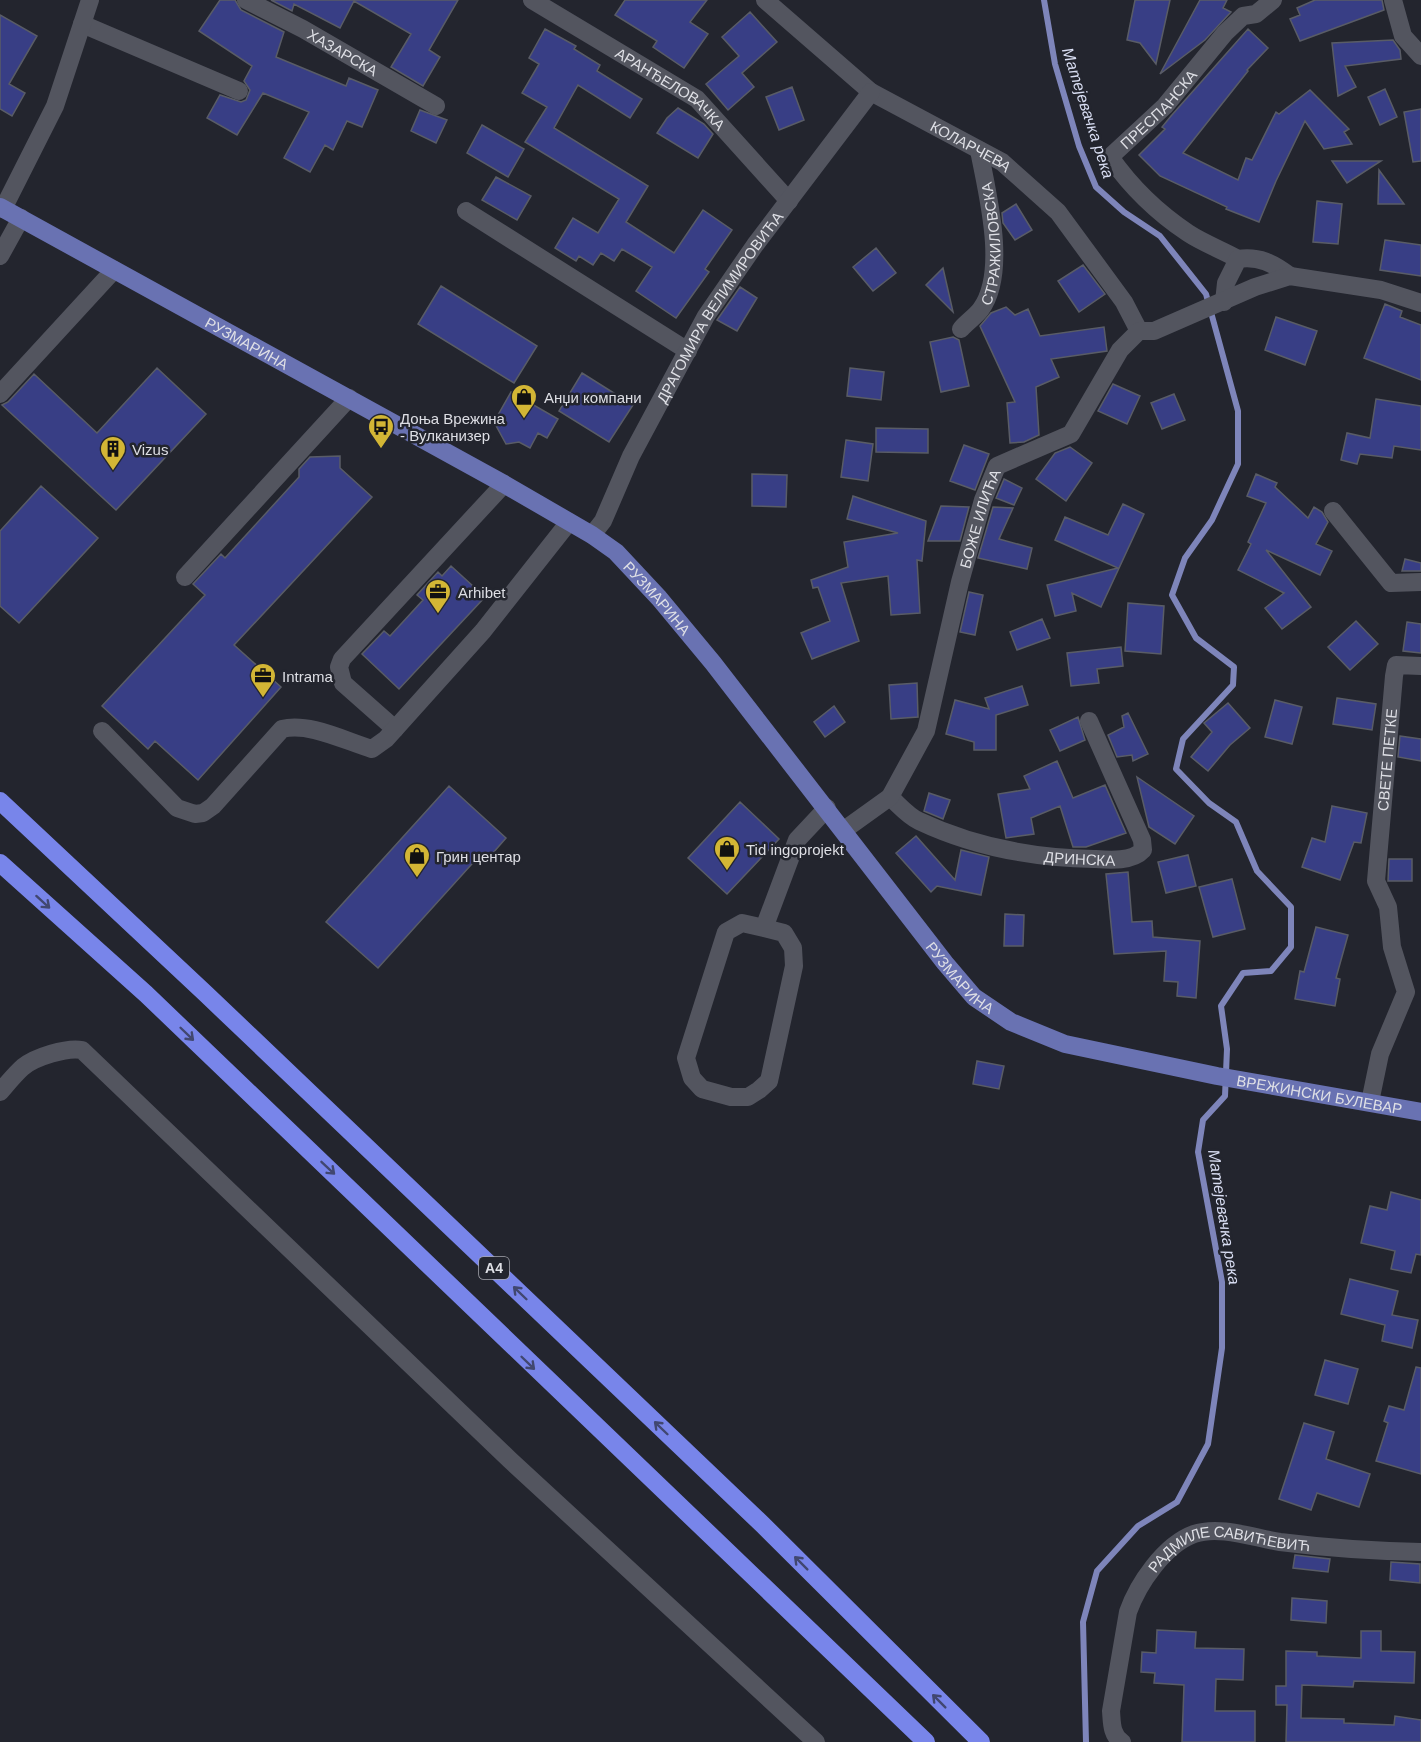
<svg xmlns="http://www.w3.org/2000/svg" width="1421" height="1742" font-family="Arial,sans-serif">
<rect width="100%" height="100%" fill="#23252e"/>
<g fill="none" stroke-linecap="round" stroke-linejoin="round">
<path stroke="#7e85ba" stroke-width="6" d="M1044,0l11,64 24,82 17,41 28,25 36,24 46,58 32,117v53l-26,56 -27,38 -13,37 24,43 38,29 -1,18 -50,54 -7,30 33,34 27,19 21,49 34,36v40l-20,24 -28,2 -22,33 6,43 -2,47 -22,24 -5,32 24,130v66l-14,96 -31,58 -39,24 -41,45 -14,51 3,120"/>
</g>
<path fill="#383e85" stroke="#595c66" stroke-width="1.5" d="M220,0h15l6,10 43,22 -8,25 70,29 3,-8 29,12 -16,37 -15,-6 -14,29 -8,-5 -15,27 -26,-14 25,-46 -46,-19 -26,42 -30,-17 13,-23 21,7 5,-2 4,-10 -6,-9 8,-15 -53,-35z
M271,0h187l-29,50 11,7 -17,29 -32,-19 20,-33 -57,-33 -14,27 -46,-24 -2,7z
M625,0h82l-17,22 18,12 -24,34 -31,-21 4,-6 -42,-26z
M1135,0h35l-14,64 -16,-21 -13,-3z
M1200,0h27l-4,8 8,4 -26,28 -45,34z
M1315,0h67l2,10 -84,31 -10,-22 10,-4 -3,-7z
M750,12l27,30 -35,31 12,14 -26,23 -22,-26 33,-28 -17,-19z
M0,15l37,21 -28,48 16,9 -13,23 -12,-7z
M545,29l31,17 -2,3 26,16 -3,6 45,28 -12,19 -52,-33 -24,43 94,58 -22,36 48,31 29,-43 29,20 -27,39 4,3 -33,46 -40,-27 16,-24 -30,-18 -8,12 -13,-8 -8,12 -14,-9 -3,5 -21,-13 18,-30 25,15 21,-34 -94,-57 22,-35 -25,-14 17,-29 -10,-6z
M1248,29l20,19 -21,22 1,1 -65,82 55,27 8,-22 6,2 24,-48 3,2 31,-24 39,39 -5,3 8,12 -28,5 -19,-28 -29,60 -17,41 -33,-13 1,-2 -67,-31 -21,-21 26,-26 -3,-2 9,-11z
M1393,40l7,10 1,9 -56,7 11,21 -18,9 -6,-53z
M792,87l12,33 -25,10 -13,-33z
M1385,89l12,28 -17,8 -12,-28z
M678,108l26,16 9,10 -15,24 -41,-25 10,-15z
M1421,109v52l-8,1 -9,-50z
M420,110l27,10 -11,23 -25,-12z
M482,125l42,24 -16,28 -41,-24z
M1332,161h49l-34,22z
M1379,170l25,34h-26z
M496,177l35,19 -14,24 -35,-20z
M1317,201l25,3 -4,40 -25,-2z
M1016,204l16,26 -17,10 -12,-17 -1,-10z
M1385,240l36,5v31l-41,-6z
M876,248l20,25 -23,18 -20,-24z
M1083,265l22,29 -26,18 -21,-31z
M943,268l10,44 -27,-27z
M441,286l96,60 -23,37 -96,-59z
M740,287l17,11 -20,33 -20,-11z
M1385,304l17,7 -2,6 21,8v55l-57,-22z
M1006,307l9,8 13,-6 12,27 64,-9 3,24 -56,8 8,18 -23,10 3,48 -15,7 -14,1 -3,-40 8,-1 -35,-76 11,-13z
M1276,317l41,14 -12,34 -40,-15z
M953,337l6,3 10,46 -28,6 -11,-50z
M157,368l49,46 -90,96 -114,-105 6,-3 26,-28 63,59z
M850,368l34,4 -3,28 -34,-4z
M582,373l51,32 -24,37 -50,-31z
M1113,384l27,12 -13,28 -29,-13z
M511,392l47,27 -11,19 -9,-5 -8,15 -11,-6 -13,2 -12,-22z
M1174,394l11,26 -23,9 -11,-26z
M1376,399l45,7v44l-27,-4 -2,12 -32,-4 -3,10 -16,-4 6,-27 23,5z
M876,428l52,1v24l-52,-1z
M846,440l27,4 -5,37 -27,-4z
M964,445l25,9 -14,36 -25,-9z
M1070,447l22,16 -26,38 -30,-22 19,-26z
M340,456v12l32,29 -138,148 47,42 -83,93 -43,-39 -7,8 -46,-43 103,-111 -12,-11 28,-30 4,4 74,-81v-8l11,-12z
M752,474l35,1 -1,32 -34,-1z
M1256,474l21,9 -2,4 33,31 6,-11 8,5 6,10 -12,22 16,7 -12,24 -54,-25 45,57 -29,22 -17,-21 19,-15 -46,-23 13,-26 -3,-2 18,-39 -19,-7z
M1004,479l18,9 -8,17 -18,-7z
M41,486l57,52 -79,85 -19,-17v-75z
M853,496l73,25 -4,40 -5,-1 3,53 -29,2 -3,-39 -47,7 18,58 -47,18 -11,-26 29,-12 -12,-34 -5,1 -2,-8 37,-13 -4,-25 54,-9 -51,-14z
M1123,504l21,10 -43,93 -29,-14 4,18 -21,5 -8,-31 71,-17 -63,-28 10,-23 43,18z
M941,506l28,1 -9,34h-32z
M993,507l20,1 -14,31 33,9 -5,21 -49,-11z
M1405,559l16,4v8h-19z
M451,566l34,31 -86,92 -37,-35 22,-23 6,5 33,-36 -6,-5 21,-23 4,4z
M969,592l14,3 -8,40 -15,-3z
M1128,603l36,3 -3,48 -36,-3z
M1042,619l8,19 -33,12 -7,-18z
M1356,621l22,23 -28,26 -22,-23z
M1407,622l14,2v29l-18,-2z
M1121,647l2,19 -26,3 2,14 -28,3 -4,-33z
M917,683l1,34 -27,2 -2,-34z
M1022,686l6,19 -32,10v35h-22v-8l-28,-8 9,-34 34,9 -4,-11z
M1337,698l39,6 -4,26 -39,-6z
M1275,700l27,7 -10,37 -27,-7z
M1228,703l22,25 -20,17 -22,26 -17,-14 21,-25 -8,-9z
M834,706l11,16 -20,15 -11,-15z
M1128,713l20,41 -15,7 -1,-6 -15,2 -9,-22 16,-8 -2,-11z
M1078,717l7,23 -25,11 -10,-21z
M1400,736l21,3v22l-23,-4z
M1057,761l16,37 32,-13 21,48 -40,14h-13l-13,-41 -29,12 3,16 -28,4 -8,-44 32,-5 -6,-13z
M1137,777l57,39 -19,28 -26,-17z
M449,786l57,52 -20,23 -6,-6 -102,113 -52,-46z
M929,793l21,7 -7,19 -19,-8z
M740,802l39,37 -52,55 -39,-36z
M1332,806l35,7 -6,30 -7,-1 -14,38 -38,-13 10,-29 13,4z
M916,836l39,44 6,-30 28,7 -8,38 -44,-9 -6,6 -35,-39z
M1188,855l8,31 -30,7 -8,-31z
M1389,859h23v22h-24z
M1128,872l4,50 20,-1 1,16 47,4 -4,57 -19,-2 1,-14 -14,-1 2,-30 -52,3 -8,-80z
M1232,879l13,50 -32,8 -14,-50z
M1005,914l19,1 -1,31h-19z
M1316,927l32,8 -12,43 4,1 -5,27 -40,-7 5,-28 4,1z
M977,1061l27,5 -5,23 -26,-5z
M1391,1192l30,8v55l-5,-1 -5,19 -20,-4 4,-18 -34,-8 9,-37 17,4z
M1350,1279l48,12 -6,24 26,5 -6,28 -30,-7 3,-16 -44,-11z
M1325,1360l33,9 -10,35 -33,-9z
M1416,1367l5,1v106l-45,-13 12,-38 -4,-2 5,-15 15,4z
M1304,1423l30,9 -8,27 44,15 -11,33 -42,-14 -6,17 -32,-11z
M1295,1555l35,4 -2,13 -35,-4z
M1391,1562l29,2v19l-30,-3z
M1292,1598l35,3 -1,22 -35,-3z
M1157,1630l39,2 -1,16 49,1 -1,31 -27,-1 -1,32h40v31h-73l2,-57 -30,-2 1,-10 -14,-1 1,-20 14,1z
M1361,1631h20v20l34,1 -1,31 -60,-2 -1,6 -51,-2 -1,33 43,1v4l50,2 1,-9 26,4v22h-135l1,-37h-11v-19h10v-35l31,1v4l44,2z"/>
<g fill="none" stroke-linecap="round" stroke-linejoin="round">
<g stroke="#53555f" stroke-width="18">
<path id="s1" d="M246,0l57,29 133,77"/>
<path id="s2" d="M532,0l165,99 92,102"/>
<path id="s3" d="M765,0l106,92 131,70 56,50 66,90 15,29"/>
<path d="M1393,0l10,36 18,20"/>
<path d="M82,24l157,67"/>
<path d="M3,209l52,-103 35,-106"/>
<path d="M466,211l222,140"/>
<path d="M0,256l21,-38"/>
<path id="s4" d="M1238,259c-16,-9 -35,-16 -50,-26 -30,-20 -57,-46 -78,-76l55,-51 60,-73 18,-17 13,-2 17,-14"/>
<path d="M1224,302l2,-19 12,-24c21,-3 35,4 52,17"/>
<path id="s5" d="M961,329c6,-7 15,-13 20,-20 27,-38 6,-116 -2,-159"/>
<path d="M0,394l114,-124"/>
<path d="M1333,511l58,72 30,-1"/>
<path id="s6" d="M592,535l11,-14 28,-65 75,-140 49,-71 116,-153"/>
<path d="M185,577l164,-179"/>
<path d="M395,729l-52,-46 -4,-16 3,-8 162,-175"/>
<path d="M102,731l75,77 18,6 8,-1 10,-7 69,-77c27,-7 63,12 90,20l14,-10 97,-108 86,-109"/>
<path id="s7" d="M890,797c9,8 18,19 29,24 55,26 114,37 175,38 15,1 38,3 49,-9l-1,-10 -53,-119"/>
<path id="s8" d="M844,830l46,-33 36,-66 34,-149 23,-82 14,-34 74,-32 49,-84 19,-19h15l101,-44 35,-11 91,14 40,13"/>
<path d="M764,928l20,5 9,15 1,18 -25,115 -10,9 -11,7h-17l-29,-8 -10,-11 -6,-20 40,-126 16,-9 22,5 33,-88 30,-32"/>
<path d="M0,1092c7,-8 15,-18 23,-25 12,-10 44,-20 59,-17l428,410 306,282"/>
<path id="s9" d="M1370,1102l10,-48 26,-62 -14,-45 -4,-40 -12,-26 18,-205 2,-11 25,1"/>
<path id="s10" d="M1122,1742c-11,-7 -10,-20 -11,-31l17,-99c10,-28 36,-67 66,-78 26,-9 60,4 86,8 47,6 94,9 141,10"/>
</g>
<path stroke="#6972b2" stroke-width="18" id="s11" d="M0,207l504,277 88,51 24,17 43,46 54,65 232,300 29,34 37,25 54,22 152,32 204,36"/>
<path stroke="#7885ea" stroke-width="18" d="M0,801l206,193 557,531 218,217
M0,863l146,131 780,748"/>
</g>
<defs><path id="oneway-shaft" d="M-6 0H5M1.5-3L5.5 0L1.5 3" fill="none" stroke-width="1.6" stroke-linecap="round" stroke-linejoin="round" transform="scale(1.5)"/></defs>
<g stroke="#414770">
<use href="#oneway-shaft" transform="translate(43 902) rotate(42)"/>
<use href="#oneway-shaft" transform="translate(187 1034) rotate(44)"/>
<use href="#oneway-shaft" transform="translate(328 1168) rotate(43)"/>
<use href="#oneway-shaft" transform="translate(520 1293) rotate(-136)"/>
<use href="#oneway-shaft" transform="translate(528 1363) rotate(44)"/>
<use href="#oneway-shaft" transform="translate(661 1428) rotate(-136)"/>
<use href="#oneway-shaft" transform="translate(801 1563) rotate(-135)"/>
<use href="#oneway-shaft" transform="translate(939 1701) rotate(-135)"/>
</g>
<defs>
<symbol id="shop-pin" viewBox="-11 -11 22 30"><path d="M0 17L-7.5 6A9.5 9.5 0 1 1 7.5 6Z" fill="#d3b635" stroke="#23252e"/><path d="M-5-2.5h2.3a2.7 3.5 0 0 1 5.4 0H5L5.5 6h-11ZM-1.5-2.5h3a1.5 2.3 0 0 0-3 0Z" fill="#111"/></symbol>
<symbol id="bus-pin" viewBox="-11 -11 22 30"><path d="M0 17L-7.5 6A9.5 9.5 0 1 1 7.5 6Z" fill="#d3b635" stroke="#23252e"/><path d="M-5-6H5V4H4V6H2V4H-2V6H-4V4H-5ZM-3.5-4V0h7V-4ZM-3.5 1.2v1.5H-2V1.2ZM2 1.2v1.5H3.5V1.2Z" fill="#111"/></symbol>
<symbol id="building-pin" viewBox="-11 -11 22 30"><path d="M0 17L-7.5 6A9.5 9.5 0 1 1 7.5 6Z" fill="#d3b635" stroke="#23252e"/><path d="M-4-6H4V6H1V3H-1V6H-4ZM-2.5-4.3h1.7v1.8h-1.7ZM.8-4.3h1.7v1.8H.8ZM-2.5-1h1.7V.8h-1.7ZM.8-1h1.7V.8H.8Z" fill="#111"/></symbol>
<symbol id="office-pin" viewBox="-11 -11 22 30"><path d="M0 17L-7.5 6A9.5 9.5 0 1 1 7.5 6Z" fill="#d3b635" stroke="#23252e"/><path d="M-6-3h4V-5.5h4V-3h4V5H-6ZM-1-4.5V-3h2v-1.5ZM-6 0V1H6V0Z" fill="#111"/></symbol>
</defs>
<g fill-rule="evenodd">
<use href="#shop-pin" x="509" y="382" width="30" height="40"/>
<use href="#bus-pin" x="366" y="412" width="30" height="40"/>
<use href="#building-pin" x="98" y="434" width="30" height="40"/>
<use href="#office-pin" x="423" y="577" width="30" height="40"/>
<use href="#office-pin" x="248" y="661" width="30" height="40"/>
<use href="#shop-pin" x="712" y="834" width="30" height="40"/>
<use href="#shop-pin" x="402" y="841" width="30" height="40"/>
</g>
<g text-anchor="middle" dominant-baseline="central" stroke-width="5" stroke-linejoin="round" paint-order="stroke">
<rect fill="#23252e" stroke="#a6a7ae" stroke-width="1.5" x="479" y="1257" width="30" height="22" rx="4.5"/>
<g font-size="14" font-weight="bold" fill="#dedfe5">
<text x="494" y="1268">A4</text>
</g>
<g font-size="15" fill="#dedfe5" stroke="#23252e">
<text stroke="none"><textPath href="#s1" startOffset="110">ХАЗАРСКА</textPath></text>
<text stroke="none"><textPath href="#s2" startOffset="165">АРАНЂЕЛОВАЧКА</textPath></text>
<text stroke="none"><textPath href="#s4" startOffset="234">ПРЕСПАНСКА</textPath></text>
<text stroke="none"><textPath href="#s3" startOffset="254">КОЛАРЧЕВА</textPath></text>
<text stroke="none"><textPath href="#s5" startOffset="96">СТРАЖИЛОВСКА</textPath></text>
<text stroke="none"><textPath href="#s6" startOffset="262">ДРАГОМИРА ВЕЛИМИРОВИЋА</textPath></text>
<text stroke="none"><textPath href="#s11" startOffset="282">РУЗМАРИНА</textPath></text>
<text stroke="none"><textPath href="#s8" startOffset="351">БОЖЕ ИЛИЋА</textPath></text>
<text stroke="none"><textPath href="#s11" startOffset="768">РУЗМАРИНА</textPath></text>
<text stroke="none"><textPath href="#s9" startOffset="354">СВЕТЕ ПЕТКЕ</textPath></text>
<text stroke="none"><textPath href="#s7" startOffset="204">ДРИНСКА</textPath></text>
<text stroke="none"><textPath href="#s11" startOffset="1254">РУЗМАРИНА</textPath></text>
<text stroke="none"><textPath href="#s11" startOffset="1640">ВРЕЖИНСКИ БУЛЕВАР</textPath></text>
<text stroke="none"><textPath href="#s10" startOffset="270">РАДМИЛЕ САВИЋЕВИЋ</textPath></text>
</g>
<g font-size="15" fill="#dedfe5" stroke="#23252e" text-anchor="start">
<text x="544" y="397">Анџи компани</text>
<text x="400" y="418">Доња Врежина<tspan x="400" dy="17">- Вулканизер</tspan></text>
<text x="132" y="449">Vizus</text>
<text x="458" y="592">Arhibet</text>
<text x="282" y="676">Intrama</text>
<text x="746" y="849">Tid ingoprojekt</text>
<text x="436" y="856">Грин центар</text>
</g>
<g font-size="16" font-style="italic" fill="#d9def3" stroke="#23252e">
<text transform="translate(1088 113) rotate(72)">Матејевачка река</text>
<text transform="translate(1224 1217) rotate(81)">Матејевачка река</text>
</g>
</g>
</svg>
